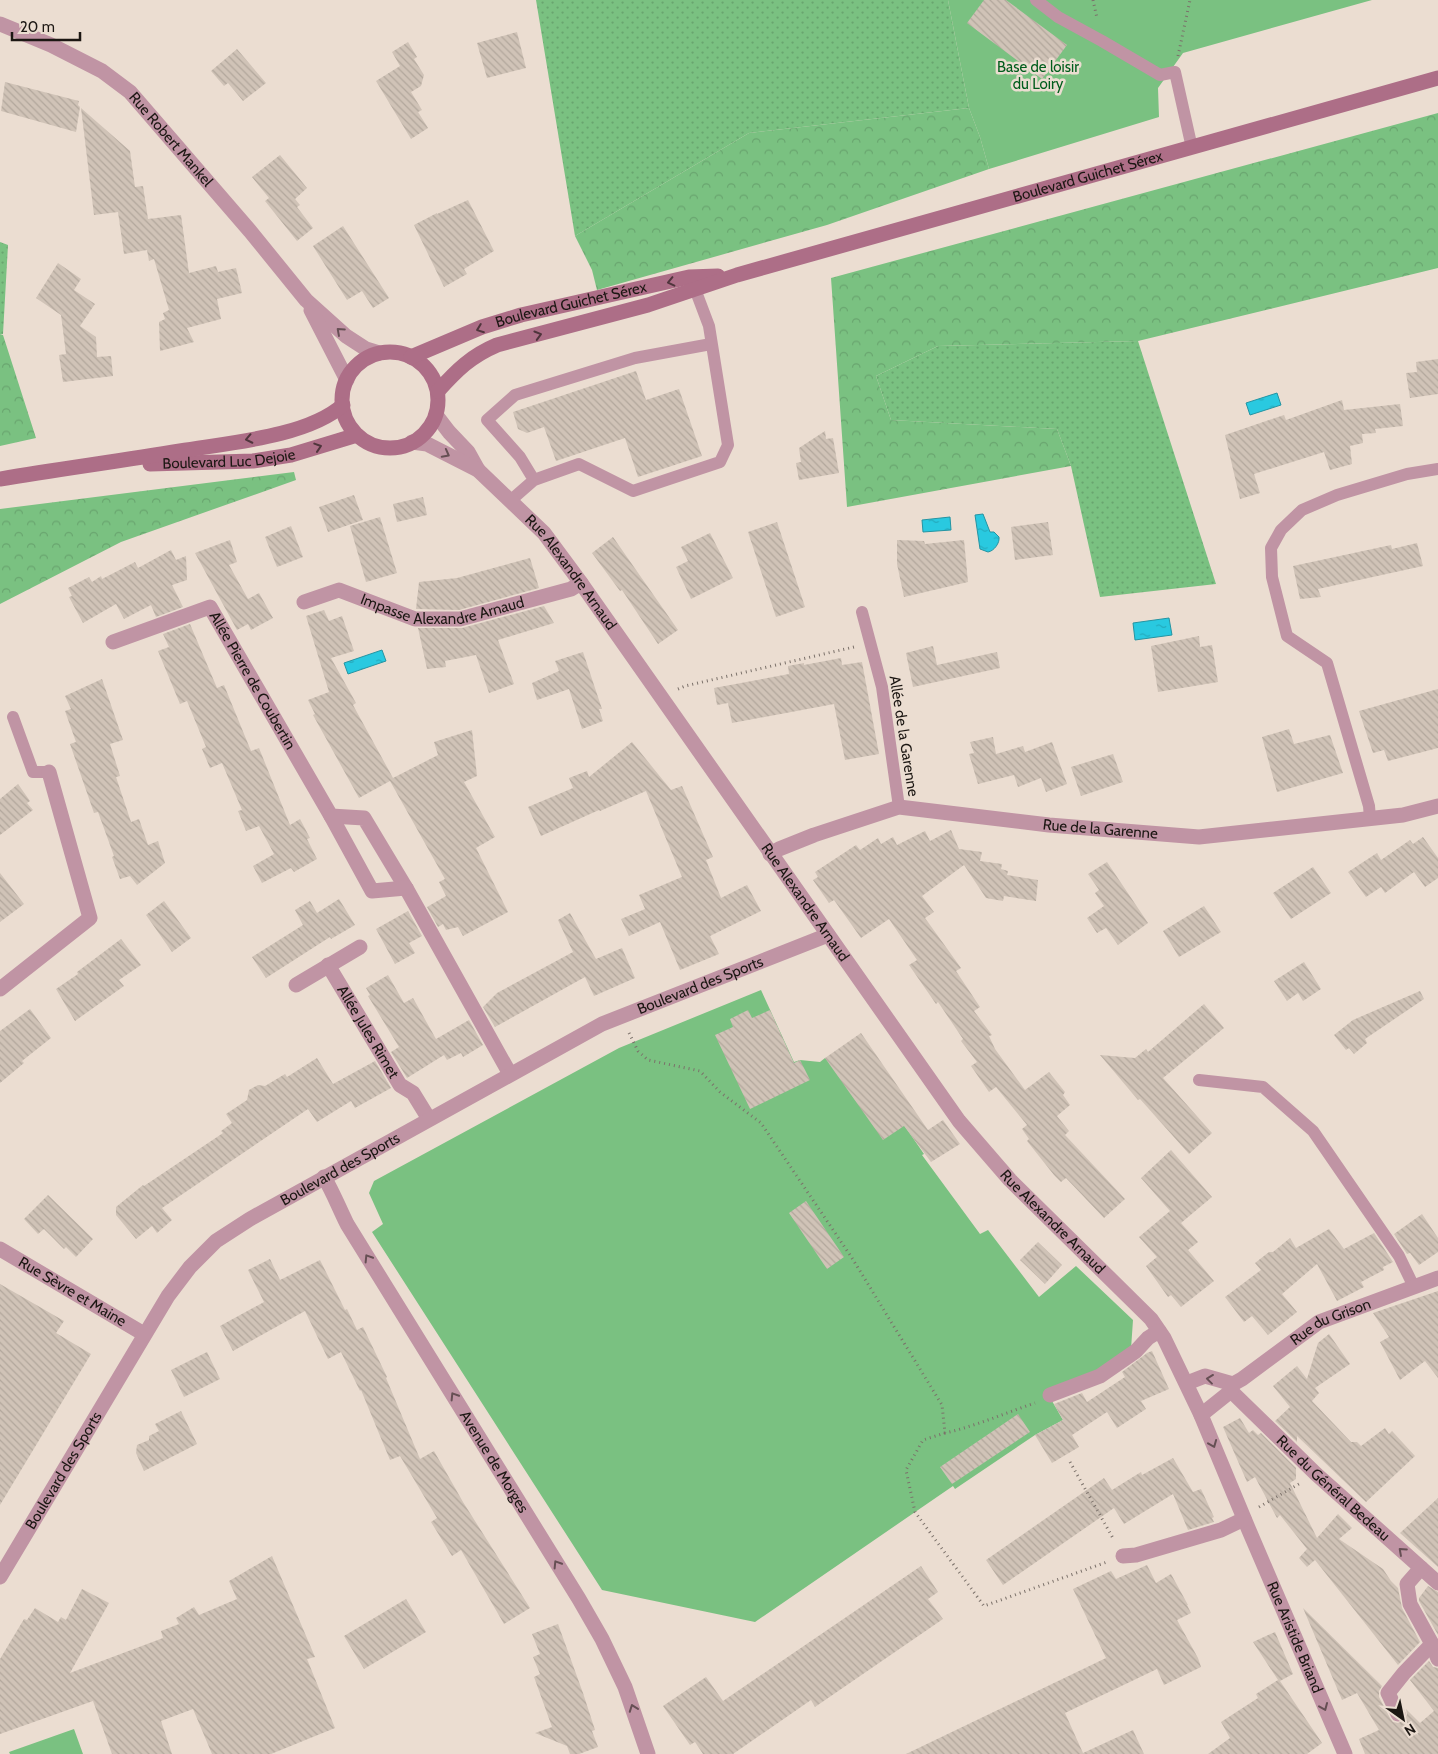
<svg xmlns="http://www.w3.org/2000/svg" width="1438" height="1754" font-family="Cabin,sans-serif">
<defs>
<pattern id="grass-dots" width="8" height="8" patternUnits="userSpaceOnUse" patternTransform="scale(1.25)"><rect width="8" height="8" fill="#7ac181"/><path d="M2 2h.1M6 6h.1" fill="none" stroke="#69a56f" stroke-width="1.8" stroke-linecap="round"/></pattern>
<pattern id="forest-crowns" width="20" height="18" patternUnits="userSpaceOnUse" patternTransform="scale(1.25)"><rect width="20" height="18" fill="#7ac181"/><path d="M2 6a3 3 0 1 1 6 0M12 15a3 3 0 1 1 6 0" fill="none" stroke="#69a56f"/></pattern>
<pattern id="water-ripples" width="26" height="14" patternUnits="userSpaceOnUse" patternTransform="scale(1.25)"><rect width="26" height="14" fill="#29c9e0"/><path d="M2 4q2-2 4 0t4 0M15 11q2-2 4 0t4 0" fill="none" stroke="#24acbf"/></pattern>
<pattern id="building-back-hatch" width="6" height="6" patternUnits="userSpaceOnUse" patternTransform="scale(1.25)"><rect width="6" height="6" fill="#d0c3b7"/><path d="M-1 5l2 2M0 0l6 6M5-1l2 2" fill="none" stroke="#b2a79c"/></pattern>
</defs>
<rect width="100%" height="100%" fill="#ebddd1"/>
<path fill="url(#grass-dots)" d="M536,0h412l21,108 -220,25 -174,103z
M0,242l8,3 -5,89h-3z
M1138,341l78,243 -116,13 -29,-131 -14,-37 -166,-9 -15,-44 62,-30z"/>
<path fill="url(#forest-crowns)" d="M969,108l11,29 9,32 -162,56 -230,65 -5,-20 -17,-34 174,-103z
M1438,113v155l-300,73 -200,5 -62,30 15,44 166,9 14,37 -224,41 -16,-229z
M0,334l3,1 33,103 -36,8z
M294,472l2,8 -175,62 -121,62v-95z"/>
<path fill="#7ac181" d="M948,0h424l-189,53 -25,35 1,29 -170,52 -9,-32 -11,-29z
M761,990l33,72 6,-2 20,2 5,-4 79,67 20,29 -2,1 58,79 8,-4 51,67 37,-31 57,54 -2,29 -79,52 11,19 -28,15 -80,54 -2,-3 -198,136 -153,-32 -230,-358 11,-8 -14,-31 5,-12 245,-133z
M74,1729l9,25h-73l-1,-2z"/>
<path fill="url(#water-ripples)" stroke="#2594a2" d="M1277,393l4,12 -31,10 -4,-12z
M983,514l7,18h4l5,5c1,6 -5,14 -11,15l-8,-3 -5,-34z
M950,517l1,13 -28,2 -1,-12z
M1169,618l3,17 -37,5 -2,-17z
M382,650l4,11 -38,13 -4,-11z"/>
<path fill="url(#building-back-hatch)" d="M984,0h22l61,45 -25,34 -75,-56z
M517,32l9,36 -39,10 -10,-35z
M408,42l9,15 -3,2 10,16 -3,11 -10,6 11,18 -4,2 10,16 -17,11 -35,-58 24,-15 -8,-14z
M237,49l29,34 -23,18 -15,-18 -4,3 -13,-15z
M5,82l74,19 -1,4 2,2 -4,25 -75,-21z
M81,108l49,43 5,36 8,-1 5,33 33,-4 8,58 27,-7 2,6 18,-4 6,25 -25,6 4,20 -34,9 7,14 -34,9 -1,-29 6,-3 -2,-6 6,-3 -15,-51 -5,2 -2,-11 -23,4 -6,-42 -24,3z
M280,155l27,33 -12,11 5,6 -3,2 16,21 -16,13 -32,-40 4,-3 -17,-21z
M468,200l26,51 -30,18 3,5 -23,13 -30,-62 23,-12v1z
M343,226l46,72 -16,10 -11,-17 -15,9 -34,-54z
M58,263l23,16 -7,11 21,14 -15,22 16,11 1,20 14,-1 2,20 -50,6 -4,-27 7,-1 -5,-39 -25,-17z
M1438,359v35l-28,4 -4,-25 11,-1 -1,-10z
M636,371l10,29 33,-11 23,67 -64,21 -13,-39 -69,23 -12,-34 -17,6 -9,-4 -5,-17z
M1342,400l2,10 56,-6 3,22 -28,3 1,4 -14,1 1,9 -13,3 2,18 -22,6 -6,-18 -70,22 6,19 -20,6 -15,-64 59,-20 2,5z
M825,431l1,8 7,-1 6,35 -40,7 -3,-17 5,-1 -2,-14z
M354,495l9,25 -35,12 -9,-25z
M423,497l4,18 -30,7 -4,-18z
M380,517l17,56 -31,9 -16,-56z
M777,522l28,85 -29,10 -28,-85z
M1048,522l5,33 -38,5 -4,-33z
M291,526l12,31 -26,10 -12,-30z
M710,533l23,45 -42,21 -15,-32 12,-6 -7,-14z
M613,537l65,93 -20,14 -36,-54 -2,1 -28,-38z
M230,540l7,22 -8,3 19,34 11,-6 14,25 -22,12 -3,-6 -11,6 -42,-77z
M897,540l27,1 1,3 39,-4 4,42 -64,15 -7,-33z
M1417,543l6,23 -105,23 3,8 -21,2 -7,-33 98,-21 1,4z
M171,550l5,10 10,-4 1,24 -15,5 11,22 -27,10 -5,-12 -27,14 -8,-15 -33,19 -14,-26 3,-1 -4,-8 21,-11 3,5 9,-6 1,3 33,-17 3,6z
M530,558l9,30 -80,22 -43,-1 3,-27 38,-4z
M544,606l10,17 -56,17 16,44 -25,9 -13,-38 -31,6 1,6 -19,2 -9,-41h44z
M324,610l5,11 13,-5 12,35 -23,7 25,45 -3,2 40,73 45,-23 -4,-13 38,-12 5,46 -13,6 31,55 -19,11 32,64 -45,24 -5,-9 -12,3 -3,-6 -5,3 -11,-20 19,-11 -7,-14 6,-3 -55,-98 -31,17 -46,-83 2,-1 -7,-14 21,-8 -23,-76z
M190,624l27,64 7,-3 27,66 8,-3 31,77 10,-6 10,19 -3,1 10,20 -23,13 -3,-4 -29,15 -9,-17 21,-12 -15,-28 -13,5 -8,-20 4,-1 -20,-47 -12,5 -8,-19 4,-2 -19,-46 -7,3 -22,-53 11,-4 -6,-13z
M1199,636l1,11 12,-2 6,37 -60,10 -7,-46z
M933,646l4,19 60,-13 3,16 -87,19 -7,-34z
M583,652l19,57h-3l4,12 -21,8 -13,-40 -32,11 -5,-17 27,-12 -4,-10z
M841,658l1,7 20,-3 17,92 -34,6 -11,-56 -102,19 -4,-20 -11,2 -3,-17 75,-14 -1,-8 16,-3v2z
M102,679l21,61 -13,4 10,32 -4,1 15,45 8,-3 9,26 10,-4 7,22 -28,22 -7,-9 -10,3 -8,-22 2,-1 -16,-44 -4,1 -24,-69 6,-2 -11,-31 6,-2 -6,-13z
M1438,689v59l-50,13 -4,-11 -11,3 -14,-42z
M1289,729l5,15 36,-9 13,38 -66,19 -15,-55z
M993,737l3,17 27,-8 2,6 27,-10 15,42 -21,8 -5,-14 -23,9 -4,-12 -36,9 -9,-30 5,-1 -4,-11z
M632,742l39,48 11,-4 31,71 -7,3 15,38 26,-13 14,26 -51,25 9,18 -39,16 -20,-48 -31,14 -8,-17 24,-10 -6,-14 43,-18 -36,-86 -46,20 -1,-1 -58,26 -13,-29 45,-19 -4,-10 18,-7 2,6z
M1113,754l10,28 -42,14 -10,-29z
M18,784l12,17 -3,2 6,7 -33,25v-36z
M951,830l8,19 23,3 -2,9 22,3 -1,5 7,2 -1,4 31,5 -2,21 -32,-5 -1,5 -17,-3 -22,-33 -42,31 12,16 -9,6 36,50 -5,3 24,36 -6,4 18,24 -3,1 6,13 30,41 24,-18 16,20 -2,3 7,10 -13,11 12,15 -4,4 60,64 -21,19 -38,-40 -5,4 -7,-7 -27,-34 2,-2 -7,-10 5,-4 -31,-38 -7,5 -18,-26 6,-4 -16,-21 2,-2 -25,-37 -2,2 -27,-39 8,-5 -28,-41 -28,19 -27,-38 -5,3 -16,-23 5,-3 -3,-5 41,-27 4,5 18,-12 3,6 12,-7 4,8 28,-14 5,10z
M1423,837l15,21v20l-13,9 -11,-15 -29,21 -4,-6 -15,10 -18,-25 29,-19 4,7 29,-20 3,4z
M1107,862l41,61 -30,22 -12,-17 -9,5 -10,-15 17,-12 -9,-13 4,-3 -11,-16z
M1313,867l18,26 -40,26 -18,-26z
M0,873l24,31 -24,18z
M339,899l16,26 -24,14 -1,-2 -64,41 -14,-21 51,-32 -8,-15 15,-9 7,12z
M164,901l27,37 -19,14 -26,-37z
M1204,906l17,26 -42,25 -16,-26z
M408,911l14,25 -13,7 6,10 -20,11 -19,-35z
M570,913l26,46 26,-11 13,30 -41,18 -9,-19 -90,50 -12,-20 14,-14 76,-41 -15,-32z
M121,939l20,26 -22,15 5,6 -49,35 -19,-32 22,-15 -1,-2z
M1304,962l17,27 -18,12 -5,-8 -11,8 -13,-20z
M388,975l16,28 9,-5 23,41 33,-19 14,25 -20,12 -2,-4 -14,7 -3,-5 -37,23 -16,-26 8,-5 -31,-51 2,-1 -4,-7z
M1420,991l4,8 -59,40 2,4 -13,11 -5,-6 -3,2 -12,-15 19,-15z
M1204,1004l20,24 -61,50 49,55 -23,21 -49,-55 -2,1 -38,-45 35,3 11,-9 2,3z
M30,1009l21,29 -29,23 2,2 -24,20v-52z
M748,1010l4,8 18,-8 24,53 6,-3 10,20 -60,29 -35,-74 18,-8 -3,-8z
M861,1033l67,97 15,-10 17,24 -29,18 -27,-36 -21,14 -58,-82z
M317,1058l16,26 42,-23 16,27 -36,20 -4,-7 -34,21 -9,-13 -146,99 10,12 -15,13 -5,-7 -16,13 -20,-24v-8l27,-22 1,1 79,-53 -2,-2 11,-8 -6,-9 21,-14 2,-10 9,-5 7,1 20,-12 2,3z
M1171,1150l41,47 -31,26 17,19 -10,8 26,31 -33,26 -10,-12 -3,2 -22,-31 11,-9 -18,-20 31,-26 -29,-33z
M48,1195l45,44 -17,18 -10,-10 -2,2 -20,-20 -6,5 -14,-15z
M806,1201l38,56 -17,12 -38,-56z
M1422,1214l16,24v14l-19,13 -9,-12 -3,1 -13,-20z
M1329,1229l15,20 30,-16 19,29 -10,5 1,3 -23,12 3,5 -27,14 -20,-37 -35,30 15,18 -29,23 -16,-19 -8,6 -19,-25 36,-27 -6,-7 14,-11h4l17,-14 6,10z
M1038,1242l24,23 -17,19 -25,-24z
M270,1259l10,21 40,-20 25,50 2,-1 10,21 6,-3 24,50 -1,1 34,81 14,-8 29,51 67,106 -26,16 -43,-74 -9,6 -21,-34 6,-4 -37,-62 -10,4 -29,-70 -1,1 -19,-39 -13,7 -23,-48 -72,40 -13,-25 44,-24 -16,-32z
M0,1284l64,37 -8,12 35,21 -91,151z
M1438,1291v87l-13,-17 -25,19 -20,-38 9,-5 -16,-24z
M1329,1334l21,30 -35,24 4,5 -7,8 39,41h6l4,4 24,-18 4,6 3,-3 23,25 -49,46 -69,-66v6l-22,-21 15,-14 -17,-21 24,-20 10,13 11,-36z
M1152,1351l17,38 -28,12 5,8 -29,19 -10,-16 -35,23 7,12 -27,16 -17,-28 28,-15 -9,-16 28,-11 5,9 38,-25 -3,-5 25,-19z
M207,1352l13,27 -36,18 -13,-27z
M181,1411l16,33 -53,27 -8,-18 1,-8 12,-5v-4l10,-5 -4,-7z
M1018,1414l12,18 -78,52 -12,-17z
M1240,1418l9,15 4,-3 5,5 3,-2 35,35v11l-6,4 27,55 21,-24 14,14 -13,11 44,30 8,12 7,7 4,20 18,34 -22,23 -83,-105 -8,7 -8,-9 8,-9 -27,-34 -3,3 -22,-41 -8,5 -24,-55z
M1173,1458l20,34 8,-3 13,28 -2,1 2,4 -26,8 -15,-36 -49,30 -10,-16 -111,77 -17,-25 118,-82 8,12 29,-18 1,3z
M1438,1498v69l-38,-34z
M272,1556l43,101 -8,2 28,69 -64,26h-59l-19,-45 -32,12 11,33h-60l-19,-53 -93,33v-75l24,-40 3,1 8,-12 23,14 3,-5 5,3 16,-31 27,14 -39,70 93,-35 -2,-7 18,-7 -3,-6 18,-11 5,8 38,-16 -8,-18z
M1147,1565l9,18 15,-9 17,31h-1l4,8 -14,7 21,38 3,9 -37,18 -7,-16 -92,44 18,40 50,-23 11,24h-238l200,-96 -33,-69 38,-18 5,8z
M921,1566l17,26 -10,7 15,20 -128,88 -4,-7 -78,54h-30l-8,-12 -5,3 -27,-39 43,-29 17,24z
M1428,1586l10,6v43l-19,-34v-3z
M406,1599l20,33 -62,37 -20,-33z
M1303,1608l79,78 -3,5v6l11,21 3,4 5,1 7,-3 2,-6 -1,-5 14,14 14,-12 -24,-31 19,-19 4,6 5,1v86h-73l-6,-15 20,-9 -22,-37 -15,7z
M558,1624l25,69 12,37 -3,1 6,16 -19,7h-9l-3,-8 -32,-13 17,-6 -18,-50 6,-3 -7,-17 7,-3 -8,-20z
M1275,1632l18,42 -13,7 42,62 -15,11h-99l22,-16 -9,-16 37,-24 -2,-4 22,-14 -25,-38z"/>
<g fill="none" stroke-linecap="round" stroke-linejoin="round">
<path stroke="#7b716a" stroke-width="3" stroke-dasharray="1 4" stroke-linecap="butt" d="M1093,0l4,18
M1178,56l12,-56
M678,689l7,-3 169,-39
M629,1033l9,18 10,9 52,11 20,21 41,31 91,135 90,147 3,28c31,-7 60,-20 90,-30
M945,1433l-22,7 -17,30 9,42 69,94 123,-44
M1070,1462l44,78
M1259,1507l40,-23"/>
<path stroke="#c094a4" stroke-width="12" d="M1036,0l22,17 44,24 58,34 15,-3 17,76
M534,480l-14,-23 -33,-37 28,-25 120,-37 76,-14
M510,501l24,-21 45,-16 54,27 87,-29 8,-17 -19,-119 -14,-37
M862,612l20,75 17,120
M13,717l20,55h16
M1370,818l-1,-12 -42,-143 -40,-27 -15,-59 -1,-29 10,-18 21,-20 35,-15 70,-21 31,-5
M1199,1080l64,7 50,44 86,125 15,31"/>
<g stroke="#c094a4" stroke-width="15">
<path id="s1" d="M0,24l51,21 51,26 28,21 120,139 56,69 40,36 20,13 13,4"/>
<path d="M311,310l36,70"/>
<path d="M436,415l13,17 19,20 10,18"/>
<path id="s2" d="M412,442l15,2 51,26 66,63 37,50 378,538 51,59 141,139 13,19 37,77 47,113 97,226"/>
<path id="s3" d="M304,602l35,-12 76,29h45l111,-30 10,-6"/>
<path id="s4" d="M113,642l97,-35 121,209 33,2 42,70 104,186"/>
<path d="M331,816l41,75 34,-3"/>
<path id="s5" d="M770,854l9,-5 35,-14 85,-28 150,18 150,12 204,-22 35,-9"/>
<path id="s6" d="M328,965l72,120 13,8 16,26"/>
<path d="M296,985l64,-38"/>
<path d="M0,989l90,-71 -41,-146"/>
<path id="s7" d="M324,1177c9,15 15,31 23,47l232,375 23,40 23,48 23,67"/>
<path id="s8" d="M0,1249l144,85"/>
<path id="s9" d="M1187,1383l18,-7 28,8 9,-5 77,-57 119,-44"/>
<path id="s10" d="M1231,1391l85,83 122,109"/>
<path d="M1050,1395l50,-19 36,-25 12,-13 11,-7"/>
<path d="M1201,1415l30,-24 2,-7"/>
<path d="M1123,1556l13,-1 85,-25 23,-11"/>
<path d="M1421,1568l-14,16 3,20 22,40 6,15"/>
<path id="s11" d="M0,1577l168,-281 22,-29 26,-26 34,-22 352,-195 226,-89"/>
<path d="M1398,1714l-10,-21 16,-20 28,-29"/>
</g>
<g stroke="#ad6e87" stroke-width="15">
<circle cx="390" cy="400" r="48"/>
<path id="s12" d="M411,357l71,-30 39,-12 168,-38 29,-1"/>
<path id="s13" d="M438,391c19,-21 33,-35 59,-46l151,-40 89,-30 701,-197"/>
<path id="s14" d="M150,464l103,-3 38,-6 66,-20"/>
<path d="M0,479c60,-10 120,-18 180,-28 47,-8 127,-14 163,-46"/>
</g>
</g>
<defs><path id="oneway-chevron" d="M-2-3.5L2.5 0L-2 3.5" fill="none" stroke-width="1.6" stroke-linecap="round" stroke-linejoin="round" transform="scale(1.25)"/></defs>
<g stroke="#4f353c">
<use href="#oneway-chevron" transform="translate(671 282) rotate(167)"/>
<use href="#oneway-chevron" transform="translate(480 329) rotate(159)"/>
<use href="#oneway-chevron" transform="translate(538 335) rotate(-16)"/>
<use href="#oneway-chevron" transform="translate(249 439) rotate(168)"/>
<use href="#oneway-chevron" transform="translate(318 447) rotate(-18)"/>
</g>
<g stroke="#664f54">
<use href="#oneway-chevron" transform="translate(340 331) rotate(-138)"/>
<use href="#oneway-chevron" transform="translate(446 454) rotate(28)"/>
<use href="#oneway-chevron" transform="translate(368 1258) rotate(-122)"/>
<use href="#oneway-chevron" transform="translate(1210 1379) rotate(-173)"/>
<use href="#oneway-chevron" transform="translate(454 1396) rotate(-122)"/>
<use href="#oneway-chevron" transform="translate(1213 1444) rotate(68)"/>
<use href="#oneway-chevron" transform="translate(1402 1551) rotate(-138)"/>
<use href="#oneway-chevron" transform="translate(557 1564) rotate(-122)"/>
<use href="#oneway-chevron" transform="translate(1324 1707) rotate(67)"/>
<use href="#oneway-chevron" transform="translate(633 1708) rotate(-110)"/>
</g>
<g text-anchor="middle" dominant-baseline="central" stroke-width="5" stroke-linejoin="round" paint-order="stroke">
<g font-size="15" fill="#015d1c" stroke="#ebddd1">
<text x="1038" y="67">Base de loisir<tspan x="1038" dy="17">du Loiry</tspan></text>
</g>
<g font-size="15" fill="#1c1713" stroke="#ebddd1">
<text stroke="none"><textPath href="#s1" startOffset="210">Rue Robert Mankel</textPath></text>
<text stroke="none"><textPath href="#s13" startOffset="690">Boulevard Guichet Sérex</textPath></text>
<text stroke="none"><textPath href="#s12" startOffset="169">Boulevard Guichet Sérex</textPath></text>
<text stroke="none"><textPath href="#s14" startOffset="79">Boulevard Luc Dejoie</textPath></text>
<text stroke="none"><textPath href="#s2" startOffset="211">Rue Alexandre Arnaud</textPath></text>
<text stroke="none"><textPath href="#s3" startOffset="145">Impasse Alexandre Arnaud</textPath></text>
<text stroke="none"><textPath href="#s4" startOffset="188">Allée Pierre de Coubertin</textPath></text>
<text transform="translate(904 736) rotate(81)">Allée de la Garenne</text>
<text stroke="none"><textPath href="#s5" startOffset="340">Rue de la Garenne</textPath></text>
<text stroke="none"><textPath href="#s2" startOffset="616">Rue Alexandre Arnaud</textPath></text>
<text stroke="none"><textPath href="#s11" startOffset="949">Boulevard des Sports</textPath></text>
<text stroke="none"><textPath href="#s6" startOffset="78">Allée Jules Rimet</textPath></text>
<text stroke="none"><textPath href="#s11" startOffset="544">Boulevard des Sports</textPath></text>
<text stroke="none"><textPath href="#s2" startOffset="1021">Rue Alexandre Arnaud</textPath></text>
<text stroke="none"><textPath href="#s8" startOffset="84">Rue Sèvre et Maine</textPath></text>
<text stroke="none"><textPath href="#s9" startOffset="165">Rue du Grison</textPath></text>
<text stroke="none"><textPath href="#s7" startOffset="332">Avenue de Morges</textPath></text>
<text stroke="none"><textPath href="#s11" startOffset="124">Boulevard des Sports</textPath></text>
<text stroke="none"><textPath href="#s10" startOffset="141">Rue du Général Bedeau</textPath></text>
<text stroke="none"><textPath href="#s2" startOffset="1509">Rue Aristide Briand</textPath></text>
</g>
</g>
<g transform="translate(1403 1719) rotate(147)" stroke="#ebddd1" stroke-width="4" paint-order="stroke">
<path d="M0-4L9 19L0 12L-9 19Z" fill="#1c1713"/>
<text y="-8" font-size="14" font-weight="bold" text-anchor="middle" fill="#1c1713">N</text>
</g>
<path d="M12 32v8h68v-8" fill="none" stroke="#1c1713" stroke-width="2.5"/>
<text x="20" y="32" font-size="15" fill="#1c1713" stroke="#ebddd1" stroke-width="4" paint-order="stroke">20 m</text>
</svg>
